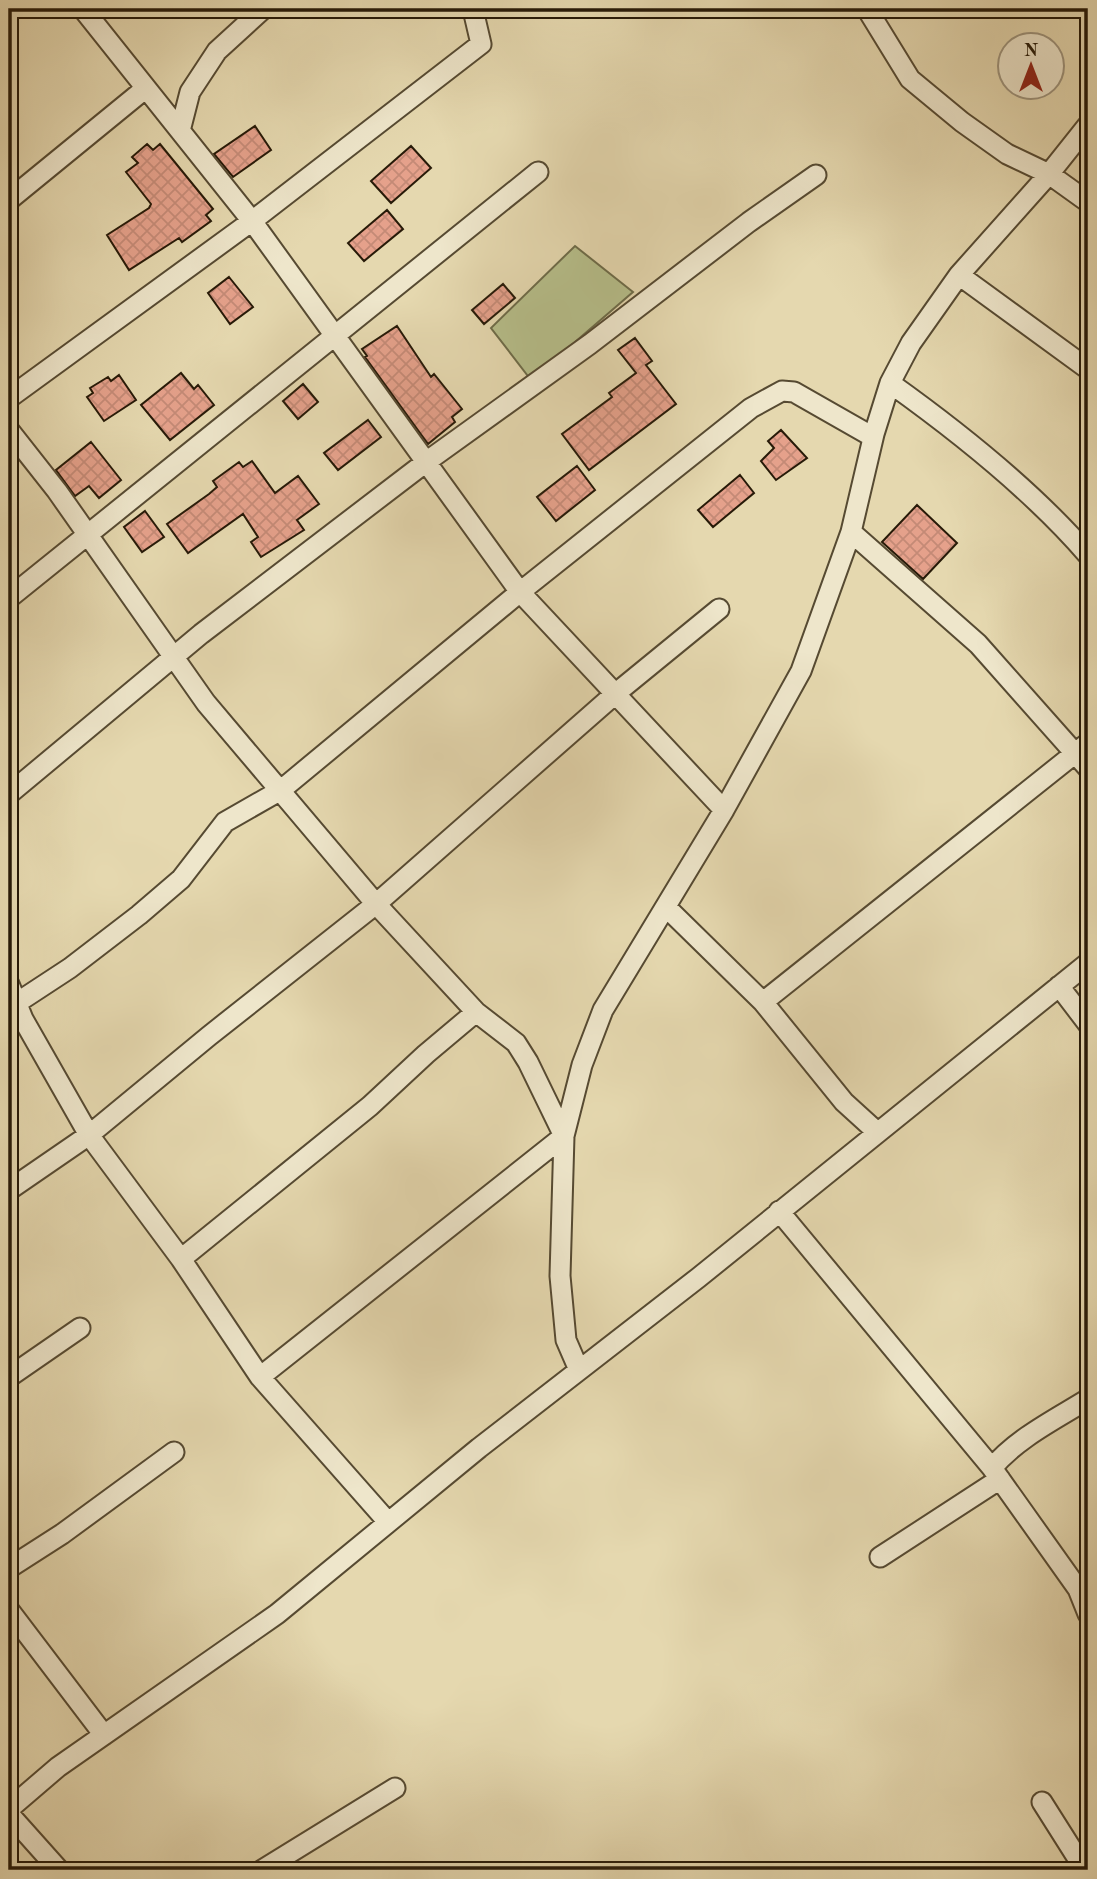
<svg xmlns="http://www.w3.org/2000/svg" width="1097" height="1879" font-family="'Old Standard TT',serif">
<defs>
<pattern id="building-cross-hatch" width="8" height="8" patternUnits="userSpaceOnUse" patternTransform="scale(1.75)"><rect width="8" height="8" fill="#e5a18b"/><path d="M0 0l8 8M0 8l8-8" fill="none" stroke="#c48a76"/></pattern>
</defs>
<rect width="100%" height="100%" fill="#e5d8af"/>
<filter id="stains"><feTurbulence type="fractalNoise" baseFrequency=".00286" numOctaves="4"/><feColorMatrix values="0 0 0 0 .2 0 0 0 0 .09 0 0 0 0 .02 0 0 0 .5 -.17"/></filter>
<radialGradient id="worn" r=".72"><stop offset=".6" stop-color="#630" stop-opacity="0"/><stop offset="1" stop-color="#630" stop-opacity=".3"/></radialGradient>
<path fill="#b6be8a" stroke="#6e6c49" stroke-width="2" d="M575,246l58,46 -102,88 -40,-52z"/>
<path fill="url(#building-cross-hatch)" stroke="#271a08" stroke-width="2" d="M255,126l16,24 -38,27 -19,-23z
M147,144l6,6 7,-6 53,65 -7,6 5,6 -29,21 -3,-4 -50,32 -22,-35 42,-27 2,-4 -25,-32 12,-9 -6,-6z
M411,146l20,22 -40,35 -20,-22z
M387,210l16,19 -39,32 -16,-18z
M229,277l24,30 -23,17 -22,-31z
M503,284l12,14 -31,26 -12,-14z
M397,326l34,51 3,-3 28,35 -10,8 3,5 -27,22 -63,-87 2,-1 -5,-7z
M635,338l17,23 -6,4 30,39 -87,66 -27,-36 50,-37 -3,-4 27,-20 -18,-23z
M181,373l13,16 4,-4 16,20 -44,35 -29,-35z
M119,375l17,25 -32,21 -17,-24 6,-4 -3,-5 18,-11 3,4z
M303,384l15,18 -20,17 -15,-18z
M368,420l13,17 -43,33 -14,-17z
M781,430l26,28 -31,22 -15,-19 13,-13 -6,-7z
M91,442l30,38 -22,18 -10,-12 -14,10 -19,-26z
M252,461l23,32 23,-17 21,28 -22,16 7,10 -43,27 -10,-15 7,-5 -15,-23 -55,39 -21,-29 42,-30 8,-7 -4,-6 26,-19 4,5z
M577,466l18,24 -39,31 -19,-24z
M740,475l14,18 -41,34 -15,-17z
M917,505l40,38 -34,36 -41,-37z
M145,511l19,26 -22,15 -18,-25z"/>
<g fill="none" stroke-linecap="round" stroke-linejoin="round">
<defs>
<path id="minor" d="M83,9l169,212 268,371 204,218
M867,9l43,70 52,43 45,32 42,20 39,28
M180,131l10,-39 27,-41 46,-42
M9,200l137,-112
M959,275l129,94
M890,383c70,50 142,107 198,172
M9,398l243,-177 229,-177 -7,-30 -3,-5
M9,430l48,61 149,212 170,201 100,108 40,31 12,19 36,74 -304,241
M851,532l127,112 110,124
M9,598l529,-426
M9,794l192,-160 225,-172 164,-118 159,-122 67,-47
M666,907l97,95 81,100 33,30
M9,984l14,35 66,116 92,124 79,118 128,145
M1059,986l29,38
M763,1002l325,-259
M9,1008l61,-40 69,-53 42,-36 44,-57 56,-32 239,-198 231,-184 31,-17 12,1 79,45
M9,1190l80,-55 120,-99 167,-132 239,-210 104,-85
M779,1211l213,257
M181,1259l189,-153 56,-52 50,-42
M579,1370l-13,-30 -6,-64 4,-140 18,-71 21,-55 121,-200 77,-139 50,-139 23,-98 16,-51 21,-40 48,-68 90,-101 39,-49
M9,1377l71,-49
M1088,1399c-32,20 -71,39 -96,69l86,121 10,25
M880,1557l120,-78
M9,1568l53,-34 112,-82
M9,1610l95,125
M1042,1802l43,68
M9,1809l49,-42 219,-153 202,-166 219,-170 390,-315
M9,1814l50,56
M262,1870l133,-82"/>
</defs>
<use href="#minor" stroke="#564a32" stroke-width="23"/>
<use href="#minor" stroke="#eee6cb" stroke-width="19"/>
</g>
<rect width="1097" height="1879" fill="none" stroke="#e5d8af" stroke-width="35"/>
<rect x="10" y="10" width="1076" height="1858" fill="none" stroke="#271a08" stroke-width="3.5"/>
<rect x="18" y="18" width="1062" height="1844" fill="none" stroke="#271a08" stroke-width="2"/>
<g transform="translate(1031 66)"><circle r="33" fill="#eee6cb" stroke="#9e947d" stroke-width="2"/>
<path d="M0-5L12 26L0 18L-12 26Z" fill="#8f2418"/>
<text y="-10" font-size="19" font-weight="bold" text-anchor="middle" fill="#271a08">N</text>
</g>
<rect width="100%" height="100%" filter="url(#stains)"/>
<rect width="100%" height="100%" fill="url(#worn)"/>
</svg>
